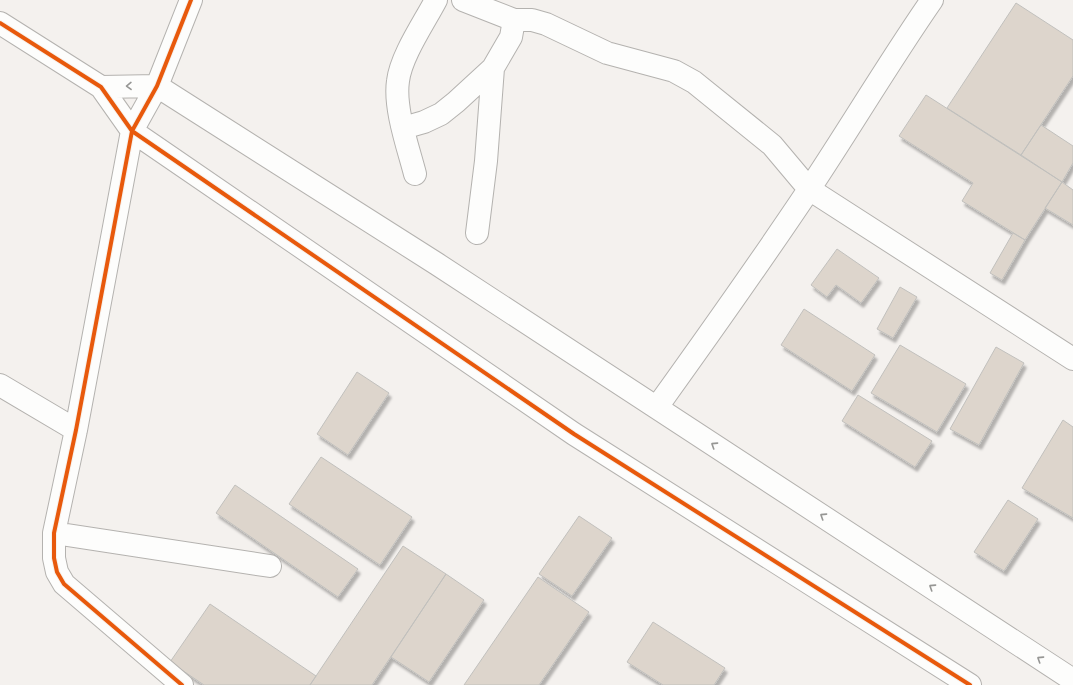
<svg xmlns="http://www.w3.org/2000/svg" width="1073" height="685" font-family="'Sofia Sans Condensed',sans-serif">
<defs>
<filter id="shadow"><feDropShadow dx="2.5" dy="4.5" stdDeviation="1" flood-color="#0004"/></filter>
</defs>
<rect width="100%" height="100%" fill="#f4f1ee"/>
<path fill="#ddd5cc" stroke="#c1c0bd" filter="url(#shadow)" d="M1016,3l57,37v36l-52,79 -74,-47z
M926,95l136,87 -37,58 -63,-39 11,-18 -74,-47z
M1041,125l32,21v17l-11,19 -41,-27z
M1062,182l11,8v35l-28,-17z
M1013,233l12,7 -23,40 -12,-7z
M837,249l42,29 -18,25 -25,-18 -9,12 -16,-12z
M900,287l17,10 -24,41 -16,-9z
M804,309l71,46 -23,36 -71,-46z
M900,345l66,39 -29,48 -66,-39z
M996,347l28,16 -45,82 -29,-16z
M357,372l32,21 -41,62 -31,-21z
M858,395l74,46 -17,26 -73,-46z
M1063,420l10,7v91l-51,-30z
M321,457l91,60 -32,48 -91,-61z
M235,485l123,84 -20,28 -122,-84z
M1008,500l30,19 -34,52 -30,-19z
M579,516l33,22 -40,58 -33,-22z
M403,546l43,28 -74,111h-62z
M446,574l38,26 -55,82 -38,-25z
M538,577l51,35 -50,73h-75z
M210,604l106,72 -6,9h-106l-34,-23z
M653,622l72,46 -11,17h-51l-36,-23z"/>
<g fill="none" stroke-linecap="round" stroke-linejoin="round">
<defs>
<path id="minor" d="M463,0l51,20h18l14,4 61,29 67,18 20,11 78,63 37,44 264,170
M0,23l101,64 31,44 442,303 396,251
M101,87l56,-1 280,178 636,416
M403,128l21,-6 17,-8 15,-12 37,-34 18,-31 3,-17
M415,174c-7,-27 -21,-66 -17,-93 3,-25 26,-58 38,-81
M477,233l9,-72 7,-93
M0,385l76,45
M657,407c51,-71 102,-143 151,-216 42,-63 81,-129 124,-191
M54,533l216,33
M182,685l-118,-101 -7,-12 -3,-14v-25l22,-103 56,-299 25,-45 34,-86"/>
</defs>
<use href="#minor" stroke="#b4b2af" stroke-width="24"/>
<use href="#minor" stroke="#fdfdfc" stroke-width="22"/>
<defs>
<path id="cycleway" d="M0,23l101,64 31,44 442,303 396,251
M182,685l-118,-101 -7,-12 -3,-14v-25l22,-103 56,-299 25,-45 34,-86"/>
</defs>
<use href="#cycleway" stroke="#f6f1ec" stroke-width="6"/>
<use href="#cycleway" stroke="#e8590c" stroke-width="4"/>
</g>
<defs><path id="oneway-chevron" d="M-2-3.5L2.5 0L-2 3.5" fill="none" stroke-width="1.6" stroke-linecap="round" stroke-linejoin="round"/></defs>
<g stroke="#969694">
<use href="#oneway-chevron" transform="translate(129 86) rotate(179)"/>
<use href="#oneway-chevron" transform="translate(714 445) rotate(-147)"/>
<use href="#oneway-chevron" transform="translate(823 516) rotate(-147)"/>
<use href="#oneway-chevron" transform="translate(932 587) rotate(-147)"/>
<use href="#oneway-chevron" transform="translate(1040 659) rotate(-147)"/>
</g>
</svg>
